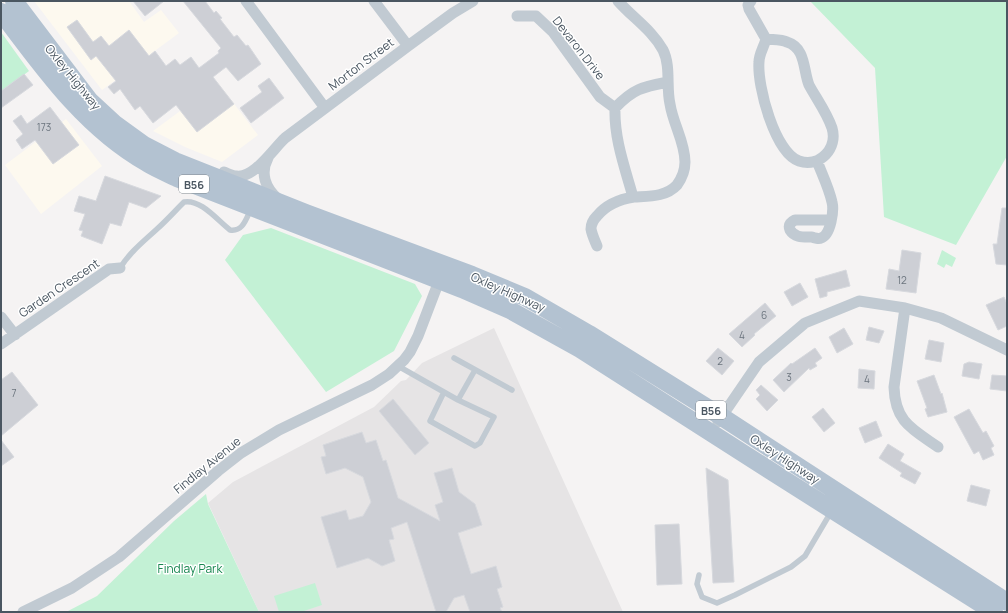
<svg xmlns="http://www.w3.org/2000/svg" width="1008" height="613" font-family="Manrope,sans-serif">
<rect width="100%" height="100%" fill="#f5f3f3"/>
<path fill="#fdf9ef" d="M34,1h95l15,21 17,-12 18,23 -77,57z
M218,83l40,52 -36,27 -37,-15 -32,-16z
M66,119l36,47 -61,48 -36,-49z"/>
<path fill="#e6e4e5" d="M494,328l129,284h-364l-51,-109 25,-21 141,-75 27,-26 5,-1 16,-17z"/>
<path fill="#c3f1d5" d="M810,1h197v155l-51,89 -72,-28 -9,-149z
M1,32l28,39 -28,21z
M271,228l144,56 7,12 -28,55 -68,41 -101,-132 18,-25z
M942,250l14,8 -4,9 -6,-3 -2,4 -7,-4z
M206,494l2,10 51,108h-193l31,-16 77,-75z
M315,583l7,22 -21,7h-22l-5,-16z"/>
<path fill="#cdcfd5" stroke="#d7d9de" d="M133,1h31l-19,15z
M183,1h22l9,12 2,-2 6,7 -2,1 14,18 3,-2 9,11 2,-1 13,19 -23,17 -12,-14 -13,10 21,27 -37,28 -21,-27 -23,18 -13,-17 -5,4 -15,-21 -6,5 -6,-7 8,-6 -20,-25 -5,4 -24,-33 10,-7 16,22 8,-6 8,10 20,-16 20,26 6,-5 11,15 9,-7 5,6 11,-8 8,11 20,-15 -1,-2 3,-3z
M24,74l9,11 -32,23v-17z
M269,78l15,20 -33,25 -11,-15 22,-16 -4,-6z
M50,107l29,38 -26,19 -18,-24 -13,9 -6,-9 7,-6 -10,-13 8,-6 6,9z
M105,176l56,20 -15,12 -17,-6 -8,24 -11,-3 -8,21 -21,-8 2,-5 -4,-1 6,-16 -11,-3 5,-15 17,5z
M1002,208h5v57l-11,-1 -3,-20h4z
M902,250l19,3 -5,40 -30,-4 3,-20 10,2z
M846,270l4,16 -23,6v4l-7,2 -5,-19z
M800,283l8,14 -16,9 -8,-14z
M1004,297l3,7v22l-9,4 -12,-25z
M765,303l11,13 -22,18 1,1 -13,12 -13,-13z
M869,327l15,4 -5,12 -13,-3z
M844,328l9,16 -16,9 -8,-16z
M929,340l15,3 -3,19 -16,-3z
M718,348l16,13 -12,14 -16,-14z
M815,348l7,10 -7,5 2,3 -7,4 -1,-2 -25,24 -11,-12 18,-17 1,1z
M969,362l13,2 -3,15 -17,-3 2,-12z
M859,369l16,2 -1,18 -16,-1z
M12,372l26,33 -37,31v-56z
M934,375l7,19 1,-1 5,19 -19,5 -3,-8 2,-1 -10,-27z
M992,375l15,1v15l-17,-2z
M761,385l17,15 -11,11 -11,-12 4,-4 -4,-5z
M393,399l36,44 -14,12 -36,-44z
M823,408l12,15 -11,9 -12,-15z
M969,409l14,24 3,-2 8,15 -3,2 3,7 -11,5 -4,-9 -5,3 -20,-37z
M876,421l6,15 -17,7 -6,-15z
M362,432l4,11 10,-3 7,21 3,-1 12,38 42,23 -5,-16 8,-3 -9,-29 18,-5 7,24 16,12 7,21 -24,8 13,41 25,-8 6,21 -5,2 6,18 -3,1 2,4h-32l-6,-17 -10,3 -8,14h-10l-29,-90 -16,6 3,11 -5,1 6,21 -13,5 -14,-8 -31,10 -16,-51 25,-7 3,10 14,-4 8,-14 -8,-25 -18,-9 -19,6 -5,-17 5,-1 -3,-11z
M1,440l13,17 -13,9z
M888,444l16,10 -4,7 21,12 -6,11 -15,-8 2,-3 -23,-15z
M706,468l22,12 6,102 -21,1z
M971,485l19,5 -4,16 -19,-5z
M679,524l3,60 -25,1 -2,-60z"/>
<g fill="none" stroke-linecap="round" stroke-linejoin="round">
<path stroke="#c1cad2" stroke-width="5.5" d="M120,268c10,-16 23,-26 37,-39 9,-8 18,-18 27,-27 17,-3 33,18 46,28 13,2 16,-11 21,-21
M454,358l58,32
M398,366l60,34 36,17 -14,26 -5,3 -45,-25 14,-29
M458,400l17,-30
M699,575l-2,9 5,13 15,6 18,-8 56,-28 14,-11 26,-44"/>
<path stroke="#c1cad2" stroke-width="11" d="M246,1l79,107
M374,1l34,45
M751,1l-3,4 1,4 17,30c-2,8 -7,15 -7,23 -2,24 16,91 40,99 21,7 39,-13 33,-33 -5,-15 -16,-30 -23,-43 -6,-15 -3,-37 -22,-43 -6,-3 -15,-2 -21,-3
M517,16h19l17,16 47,65 15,11
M268,158c-8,15 -3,30 10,41
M817,161c5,13 12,27 15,41 2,8 -1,33 -11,36 -2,1 -7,0 -9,-1 -9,0 -17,1 -22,-7 -2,-5 1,-8 5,-10h36
M224,172c4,2 8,4 12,4 18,3 37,-27 49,-38l123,-92 45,-33 20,-12
M633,197c-8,-29 -19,-58 -18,-89 18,-19 27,-21 53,-26
M597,246c-2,-5 -5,-11 -6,-17 0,-5 3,-10 6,-13 9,-11 24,-17 37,-19 15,-1 32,0 43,-12 5,-7 8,-14 8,-23 0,-20 -12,-38 -15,-58 -4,-17 1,-38 -7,-54 -11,-20 -30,-32 -45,-49
M905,308l-11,79c1,35 18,42 44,60
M1,317l14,18
M1,344l108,-75 11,-1
M718,422l41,-60 46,-39 54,-22 46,7 36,10 66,32
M23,612l49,-24 47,-31 99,-86 23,-18 38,-23 93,-45 17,-11 15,-14 6,-8 8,-16 21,-55"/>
<path stroke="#b3c2d1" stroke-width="18" d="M14,1l75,99 26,24 29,21 31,16 131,52 166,62 53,22 64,37 133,83 285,185
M1,12c42,56 84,116 146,151 10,6 20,10 30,15l285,111 48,21 70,39 205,131 209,132"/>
</g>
<g text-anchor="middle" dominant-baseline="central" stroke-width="3" stroke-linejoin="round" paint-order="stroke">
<g font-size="10" fill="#6b747e">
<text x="44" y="127">173</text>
<text x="902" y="280">12</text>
<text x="764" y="315">6</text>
<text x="742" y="335">4</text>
<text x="720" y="361">2</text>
<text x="789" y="377">3</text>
<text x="867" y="379">4</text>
<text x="14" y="393">7</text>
</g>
<g fill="#fff" stroke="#808990" stroke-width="1">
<rect x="179" y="175" width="30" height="18" rx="3"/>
<rect x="696" y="401" width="30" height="18" rx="3"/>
</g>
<g font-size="11" font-weight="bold" fill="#4a5661">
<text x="194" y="184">B56</text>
<text x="711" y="410">B56</text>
</g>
<g font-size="12" fill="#4a5661" stroke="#fff">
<text transform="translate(579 48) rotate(52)">Devaron Drive</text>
<text transform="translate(361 64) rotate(-37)">Morton Street</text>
<text transform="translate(73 77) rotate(51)">Oxley Highway</text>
<text transform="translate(59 288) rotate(-34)">Garden Crescent</text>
<text transform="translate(508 292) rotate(24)">Oxley Highway</text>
<text transform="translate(785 459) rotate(33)">Oxley Highway</text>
<text transform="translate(207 465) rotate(-39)">Findlay Avenue</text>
</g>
<g font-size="12" fill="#17864f" stroke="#fff">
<text x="190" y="568">Findlay Park</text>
</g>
</g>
<rect width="1008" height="613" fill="none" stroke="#4a5661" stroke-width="4"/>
</svg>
